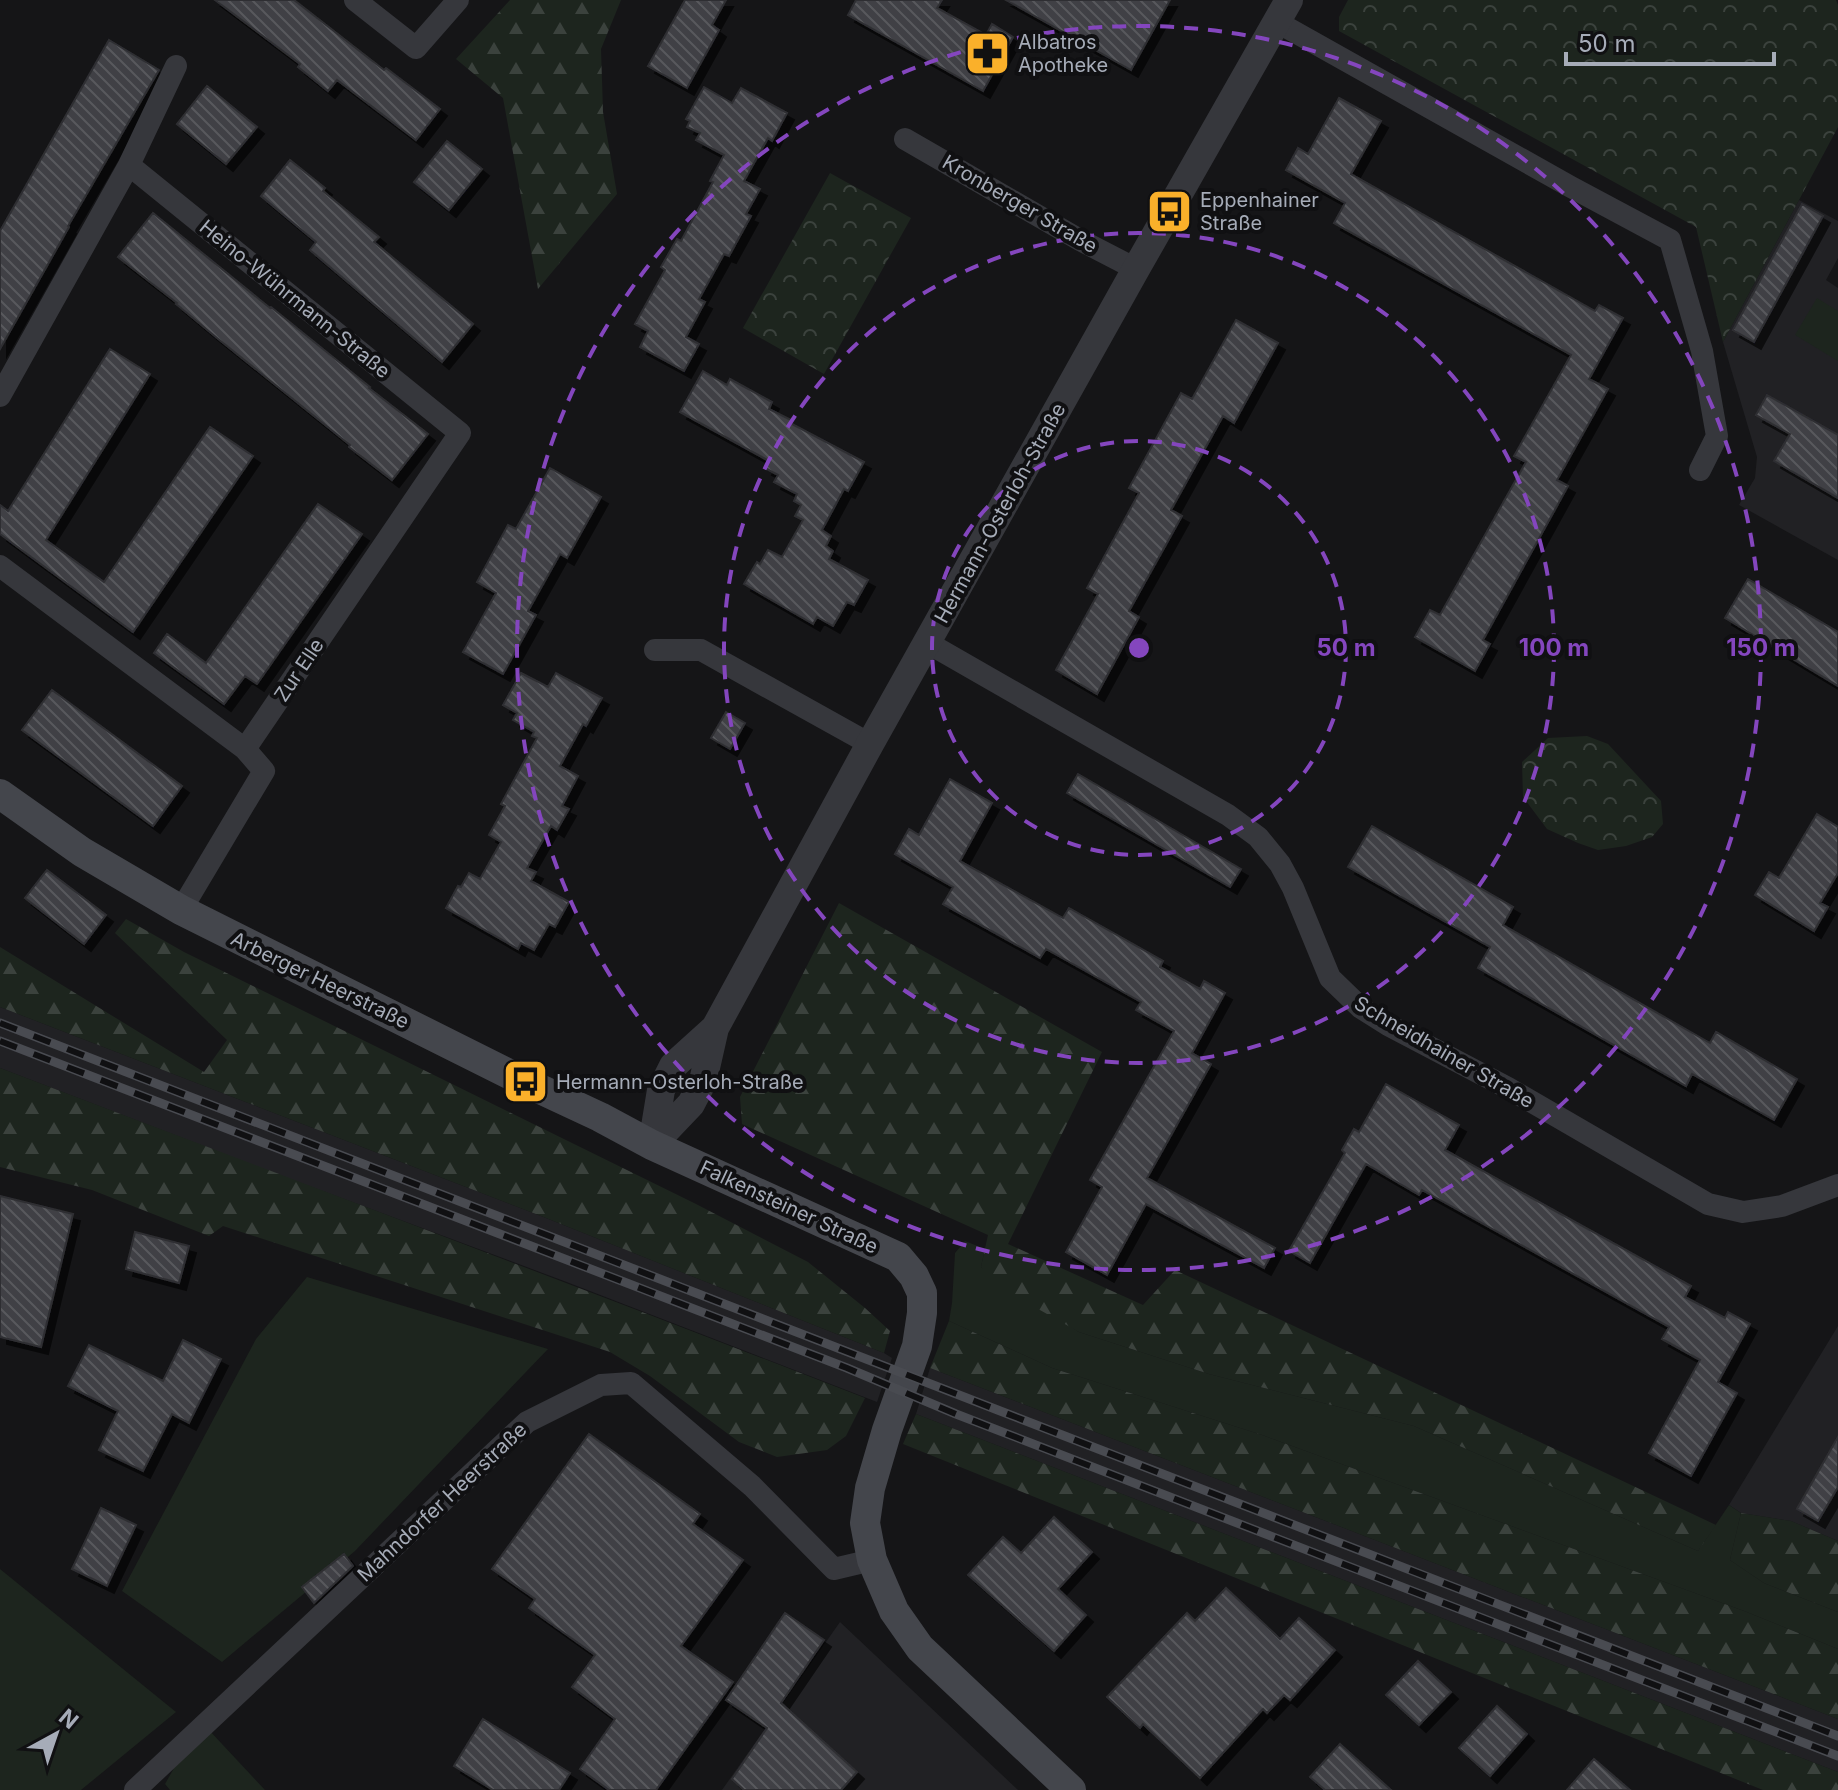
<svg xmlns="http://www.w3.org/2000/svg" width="1838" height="1790" font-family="Inter,sans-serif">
<defs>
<pattern id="forest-firs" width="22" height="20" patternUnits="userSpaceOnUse" patternTransform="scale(2)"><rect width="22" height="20" fill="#1d251e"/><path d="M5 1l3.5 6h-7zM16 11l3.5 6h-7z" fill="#3b423d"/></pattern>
<pattern id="park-crowns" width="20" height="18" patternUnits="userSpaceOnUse" patternTransform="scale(2)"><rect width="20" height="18" fill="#1d251e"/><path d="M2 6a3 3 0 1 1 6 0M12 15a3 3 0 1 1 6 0" fill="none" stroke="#3b423d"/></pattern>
<pattern id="building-back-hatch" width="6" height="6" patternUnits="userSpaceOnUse" patternTransform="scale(2)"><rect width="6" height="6" fill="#3f4044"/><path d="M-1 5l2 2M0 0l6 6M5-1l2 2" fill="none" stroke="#58595d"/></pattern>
<filter id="shadow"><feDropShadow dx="7" dy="7" stdDeviation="0" flood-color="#0009"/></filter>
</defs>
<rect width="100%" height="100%" fill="#151517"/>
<path fill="#212124" d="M1799,200l39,21v37l-12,22 12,8v272l-99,-55 16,-27 2,-21 -34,-115z
M0,1007l541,209 343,137 8,5 -15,44 -313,-121 -303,-113 -261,-100z
M1838,1326v215l-47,-20 -50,-8 -12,-8z
M930,1368l908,351v53l-922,-358z
M840,1622l178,168h-296z"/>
<path fill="#1d251e" d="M1817,298l21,13v50l-43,-26z
M965,1241l20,8 -4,18 98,65 130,42 205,52 284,125 31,-46 12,8 -11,47 34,23 74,29v37l-94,-38 -482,-176 -210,-67 -103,-47 3,-18 3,-50z
M307,1277l241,72 -193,202 -133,111 -100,-71 134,-252z
M0,1569l176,143 -95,78h-81z
M208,1729l57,61h-95l-5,-6 13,-23z"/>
<path fill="url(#forest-firs)" d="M510,0h111l-20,49 2,63 14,82 -79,95 -35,-191 -47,-39z
M839,903l263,149 -94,192 135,61 32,-35 541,255 -18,26 -284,-125 -205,-52 -130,-42 -73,-41 -25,-24 7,-32 -246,-111 -2,-27z
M126,919l58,33 512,252 112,58 57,46 25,23 -6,22 -343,-137 -541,-209v-60l204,125 23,-32 -112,-107z
M0,1068c288,110 577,218 865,330l-19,38 -19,14 -50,7 -38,-15 -89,-66 -40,-24 -387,-126 -14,10 -117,-46 -92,-23z
M949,1321l103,47 210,67 482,176 94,38v70l-908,-351z
M916,1414l922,358v18h-75l-860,-346z
M1741,1513l50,8 47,20v71l-74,-29 -34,-23z"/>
<path fill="url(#park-crowns)" d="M1348,0h488l2,5v122l-115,215 -27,-115 -357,-196v-14z
M830,173l81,45 -87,156 -81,-46z
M1587,736l21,8 53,57 2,23 -11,13 -26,9 -28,4 -20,-7 -31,-14 -24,-32 -1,-35 26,-24z"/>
<path fill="url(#building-back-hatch)" stroke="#2f2f33" stroke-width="2" filter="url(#shadow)" d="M215,0h79l90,70 2,-2 54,41 -24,31 -79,-60 -9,11 -30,-24 2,-3z
M685,0h41l-14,25 7,5 -32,58 -39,-22z
M856,0h86l-5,8 49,27 6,-11 21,13 -30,54 -135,-76z
M1006,0h164l-39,70z
M109,40l50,30 -91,156 1,1 -69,122v-118z
M207,86l50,41 -31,37 -49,-40z
M704,87l28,16 9,-15 46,25 -15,28 -4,-3 -24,43 16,8 -14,25 5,2 -22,40 -5,-2 -25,45 6,3 -19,35 13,7 -15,27 -44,-24 8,-16 -13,-7 30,-54 -4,-3 16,-28 4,2 32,-59 -3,-1 14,-26 -28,-15 4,-7 -13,-6 3,-6 -4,-2z
M1339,98l42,23 -30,53 244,137 4,-6 24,13 -34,61 19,10 -51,91 11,6 -85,154 7,4 -15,27 -60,-34 15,-27 10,5 86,-153 -12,-6 57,-101 -237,-132 11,-20 -59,-33 12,-22 10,6z
M447,141l35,28 -33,41 -35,-28z
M290,160l35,28 -2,3 56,46 -5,5 99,82 -31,38 -132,-112 6,-8 -55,-46z
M1802,204l21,12 -69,126 -21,-12z
M153,213l117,95 1,-1 99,80 -1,1 59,46 -36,46 -43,-33 1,-2 -133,-107 -41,-34 1,-1 -59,-46z
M1236,320l42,23 -44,80 -11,-7 -52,94 11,6 -53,95 10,6 -42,77 -41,-24 42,-76 -11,-6 52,-95 -10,-5 52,-95 11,6z
M110,349l40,25 -104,166 58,42 106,-155 43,29 -120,176 -133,-98v-29l8,6z
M703,371l24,14 3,-6 42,23 -3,7 22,11 -1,3 74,39 -16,29 -4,-2 -22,41 9,6 -5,10 7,5 -4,8 39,21 -14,25 -7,-3 -14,24 -16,-9 -4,7 -69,-40 13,-22 3,2 8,-14 14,7 21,-37 -8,-4 6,-11 -7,-4 3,-7 -23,-12 4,-7 -13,-7 4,-7 -89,-49z
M1767,395l71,40v63l-64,-37 16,-27 -34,-19z
M550,468l51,29 -34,61 -7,-4 -32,57 8,4 -33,59 -40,-22 33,-59 -19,-11 31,-57 8,4z
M318,504l44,30 -105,150 -12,-8 -21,28 -70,-51 13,-19 39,29z
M1748,579l90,53v54l-113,-68z
M521,673l27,14 8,-14 46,25 -16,28 -3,-2 -23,42 18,10 -16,30 7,3 -12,21 -6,-4 -24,42 9,4 -5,9 38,21 -14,25 -6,-3 -15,26 -13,-7 -3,6 -72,-41 12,-22 3,1 8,-14 11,6 21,-37 -12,-7 16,-29 -4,-2 36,-66 -5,-2 2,-4 -21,-12 4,-7 -14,-8z
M52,690l130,96 -29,40 -131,-96z
M726,712l19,11 -15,26 -19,-11z
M1078,774l163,95 -11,18 -163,-94z
M950,779l42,24 -32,58 103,57 6,-10 94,53 -3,6 40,22 4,-8 21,12 -33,60 19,11 -64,114 128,70 -11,20 -118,-64 -39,71 -41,-23 36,-65 -12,-7 84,-149 -38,-21 5,-8 -95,-53 -6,9 -97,-54 10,-17 -58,-33 14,-25 10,6z
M1817,814l21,13v46l-18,30 8,4 -14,24 -59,-36 14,-23 10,6z
M1372,826l141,81 -10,18 207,118 6,-11 81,47 -23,41 -82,-46 -6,12 -208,-118 12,-21 -142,-80z
M47,870l59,45 -22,29 -59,-46z
M1386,1084l73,41 -14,25 246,136 -6,11 40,21 3,-6 22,12 -32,58 19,11 -46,83 -42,-23 51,-93 -38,-21 7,-12 -247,-137 -3,5 -53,-31 -56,99 -21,-12 56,-98 -3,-3 12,-21 5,3z
M0,1196l73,18 -32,133 -41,-10z
M135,1232l54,14 -10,37 -53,-14z
M183,1340l38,19 -32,64 -17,-9 -29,57 -44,-21 19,-39 -50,-25 21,-41 74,36z
M589,1434l111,80 -7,10 50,36 -62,86 52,36 -77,108h-47l-29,-21 35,-50 -43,-32 23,-32 -66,-47 6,-9 -43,-30z
M1838,1437v50l-20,34 -21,-12z
M101,1508l35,17 -29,61 -35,-17z
M1054,1517l38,35 -34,37 28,26 -32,36 -86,-76 35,-38 18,16z
M344,1554l9,12 -39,37 -12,-16z
M1226,1588l54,51 19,-21 36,32 -45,50 -6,-5 -17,18 -4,-4 -63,69 -57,-54 -3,4 -33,-31 80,-84 8,8z
M785,1613l39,27 -43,63 76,69 -16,18h-97l-12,-11 35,-51 -41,-28z
M1418,1661l33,31 -32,33 -33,-30z
M1497,1706l30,28 -37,42 -31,-28z
M483,1719l87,54 -11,17h-66l-39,-24z
M1340,1744l51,46h-66l-15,-13z
M1594,1759l36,31h-63z"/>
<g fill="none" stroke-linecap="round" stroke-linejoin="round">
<path stroke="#36373c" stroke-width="22" d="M355,0l61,48 42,-48
M1277,22l294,165 99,53 32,111 15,85 -17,34
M176,66l-47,99 331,268 -215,316 19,22 -83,139
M905,139l175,101 56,29
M0,396l129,-231
M0,566l245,183
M928,643l300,172 30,22 22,27 13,24 37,90 31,30 27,17 120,63 200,116 35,8 39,-6 56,-21
M655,650h46l169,94
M135,1790l392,-368 74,-37 30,-2 121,103 82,83 38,-9"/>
<path stroke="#36373c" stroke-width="28" d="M652,1145l39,-41 12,-23 12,-53 155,-284 266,-475 153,-269
M652,1145l9,-55 12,-24 42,-38"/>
<path stroke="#44464c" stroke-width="30" d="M0,794l82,58 99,58 344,172 75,35 52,28 246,112 16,19 8,17v20l-5,33 -30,84 -17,58 -5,35 7,37 22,51 26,37 151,142"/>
<defs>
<path id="rail" d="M0,1023l1838,713
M0,1041l847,327 109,46 882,342"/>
</defs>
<use href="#rail" stroke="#494b51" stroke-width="9"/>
<use href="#rail" stroke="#101012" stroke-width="6" stroke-dasharray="18" stroke-linecap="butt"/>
</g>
<g fill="none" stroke="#8446be" stroke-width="4" stroke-dasharray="14 10">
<circle cx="1139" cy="648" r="207"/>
<circle cx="1139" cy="648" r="415"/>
<circle cx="1139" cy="648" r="622"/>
</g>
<defs>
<symbol id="pharmacy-square" viewBox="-11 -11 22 22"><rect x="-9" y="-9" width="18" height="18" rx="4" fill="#fab02a" stroke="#101012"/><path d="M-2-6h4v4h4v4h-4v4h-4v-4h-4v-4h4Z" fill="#111"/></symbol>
<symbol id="bus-square" viewBox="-11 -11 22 22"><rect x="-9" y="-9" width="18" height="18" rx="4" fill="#fab02a" stroke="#101012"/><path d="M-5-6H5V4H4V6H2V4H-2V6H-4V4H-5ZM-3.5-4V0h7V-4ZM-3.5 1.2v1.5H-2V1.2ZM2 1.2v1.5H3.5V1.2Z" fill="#111"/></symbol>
</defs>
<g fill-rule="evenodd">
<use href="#pharmacy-square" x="962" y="28" width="51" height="51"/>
<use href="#bus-square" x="1144" y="186" width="51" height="51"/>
<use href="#bus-square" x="500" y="1056" width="51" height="51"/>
</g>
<g text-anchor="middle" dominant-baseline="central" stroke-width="8" stroke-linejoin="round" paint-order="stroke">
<g font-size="20" fill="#a6acb8" stroke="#101012" text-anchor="start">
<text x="1018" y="42">Albatros<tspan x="1018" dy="23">Apotheke</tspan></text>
<text x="1200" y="200">Eppenhainer<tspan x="1200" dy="23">Straße</tspan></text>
<text x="556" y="1082">Hermann-Osterloh-Straße</text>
</g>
<g font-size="20" fill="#a6acb8" stroke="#101012">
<text transform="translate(1020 204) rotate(30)">Kronberger Straße</text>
<text transform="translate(295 299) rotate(39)">Heino-Wührmann-Straße</text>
<text transform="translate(1000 513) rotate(-61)">Hermann-Osterloh-Straße</text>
<text transform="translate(299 670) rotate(-56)">Zur Elle</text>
<text transform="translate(320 980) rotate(26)">Arberger Heerstraße</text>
<text transform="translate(1444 1052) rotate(30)">Schneidhainer Straße</text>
<text transform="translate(789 1207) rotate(25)">Falkensteiner Straße</text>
<text transform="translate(442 1502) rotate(-43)">Mahndorfer Heerstraße</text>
</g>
</g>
<circle cx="1139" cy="648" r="12" fill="#8446be" stroke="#101012" stroke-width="4"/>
<g font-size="24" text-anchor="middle" font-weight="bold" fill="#8446be" stroke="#101012" stroke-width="8" stroke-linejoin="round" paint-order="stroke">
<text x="1346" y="656">50 m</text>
<text x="1554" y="656">100 m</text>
<text x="1761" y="656">150 m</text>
</g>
<g transform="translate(56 1734) rotate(40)" stroke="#101012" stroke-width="6" paint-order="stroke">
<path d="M0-6L14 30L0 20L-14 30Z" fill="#a6acb8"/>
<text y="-12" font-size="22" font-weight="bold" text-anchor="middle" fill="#a6acb8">N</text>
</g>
<path d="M1566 52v12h208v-12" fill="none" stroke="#a6acb8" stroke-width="4"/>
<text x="1578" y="52" font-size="24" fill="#a6acb8" stroke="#101012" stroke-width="6" paint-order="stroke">50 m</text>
</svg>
